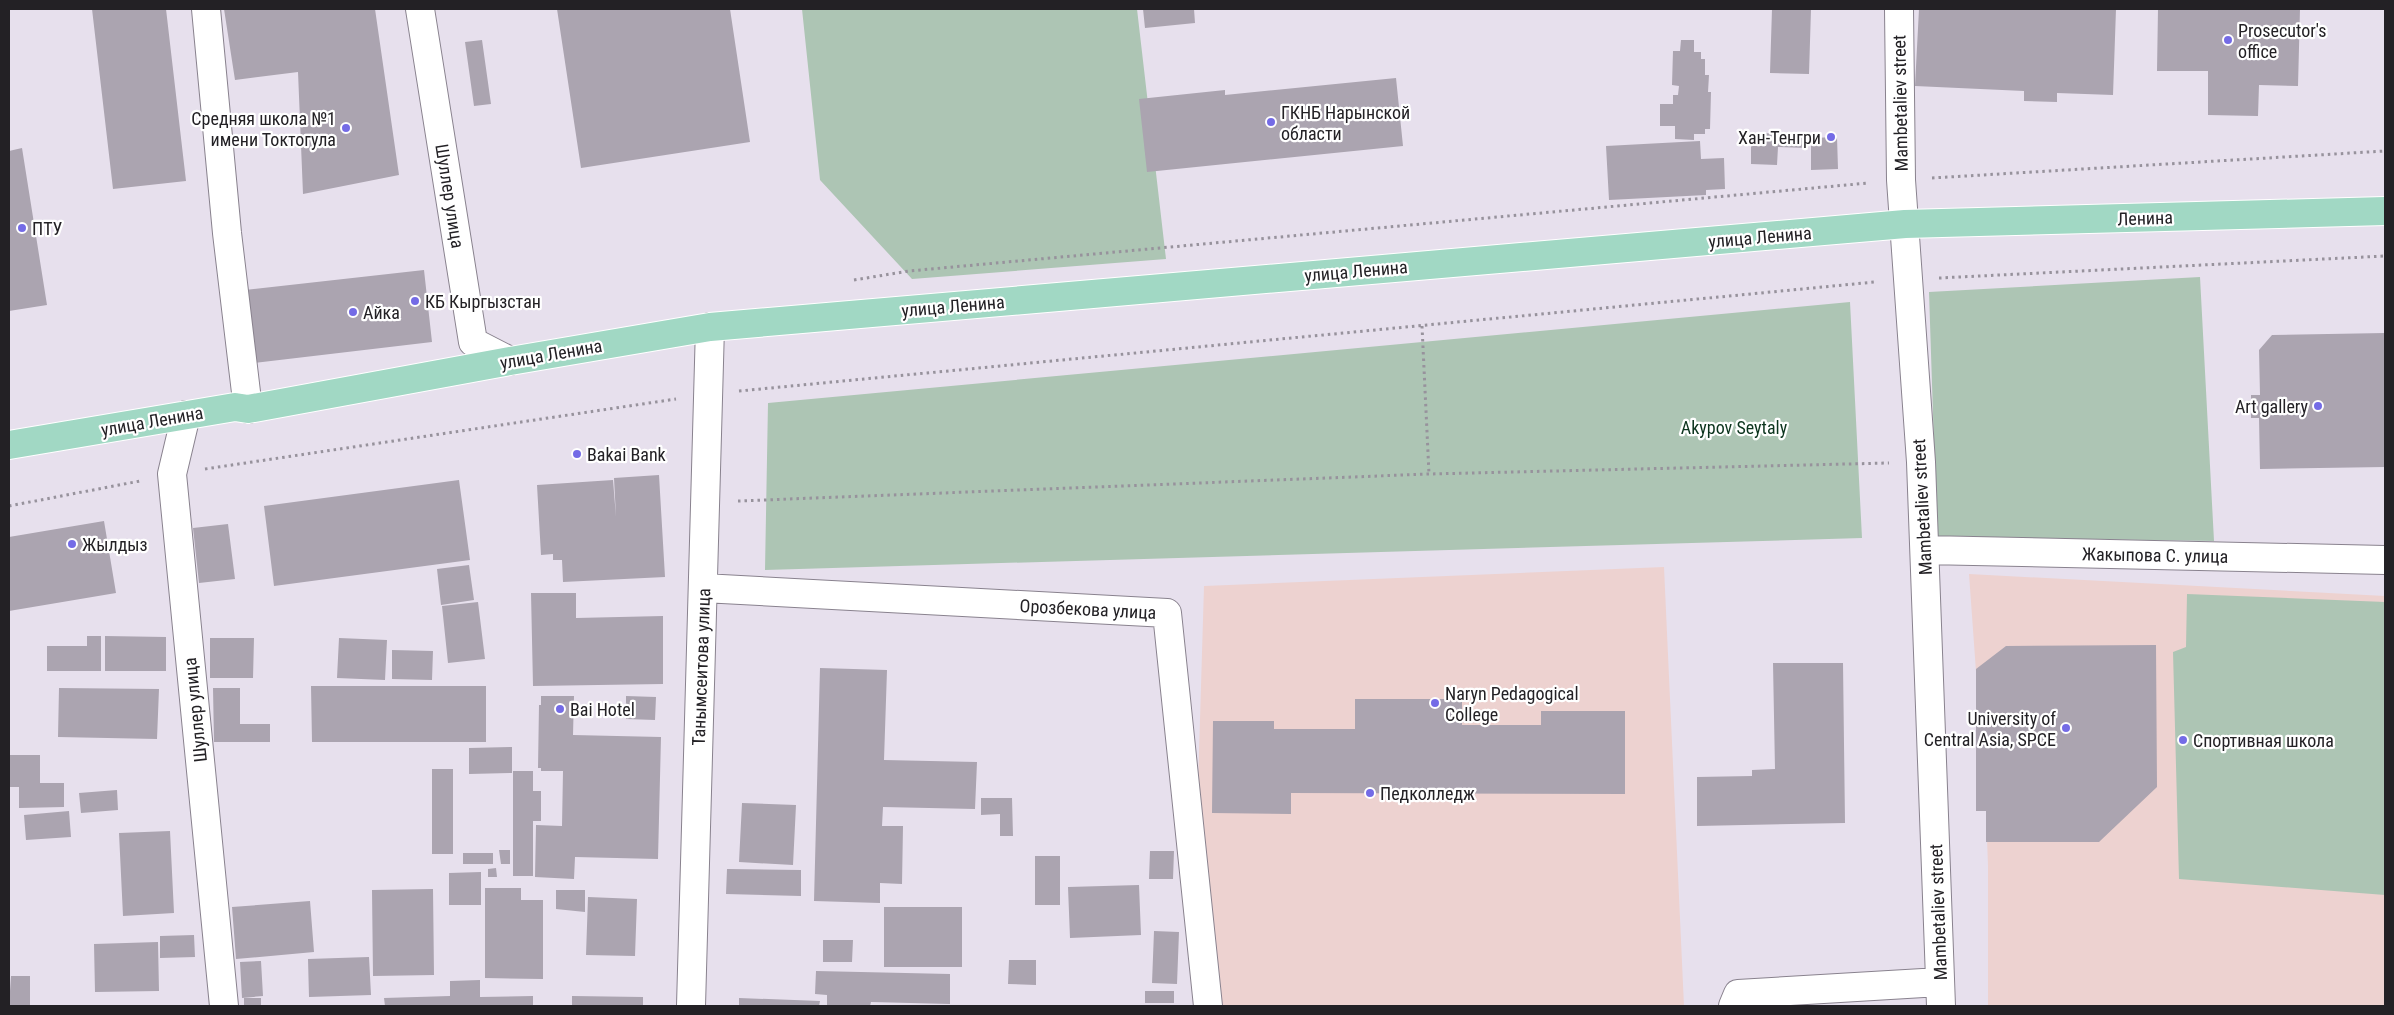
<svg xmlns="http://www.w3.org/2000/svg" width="2394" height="1015" font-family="'Roboto Condensed',sans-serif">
<rect width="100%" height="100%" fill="#e7e0ed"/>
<path fill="#edd2d0" d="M1664,567l20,439h-463l-24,-186 7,-234z
M1969,574l416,22v410h-397v-140l-2,-55z"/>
<path fill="#adc5b4" d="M802,9h335l29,250 -254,20 -92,-99z
M2200,277l14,264 -277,-4 -8,-245z
M1850,302l12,236 -1097,32 3,-167z
M2187,594l198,8v293l-206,-16 -6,-227 13,-5z"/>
<path fill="#aba4b0" d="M92,9h74l20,172 -73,8z
M224,9h151l24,166 -96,19 -5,-122 -63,8z
M557,9h173l20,133 -169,26z
M1143,9h51l1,14 -50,5z
M1772,9h39l-2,65 -39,-1z
M1919,9h197l-3,86 -56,-2v9l-33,-1v-10l-109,-5z
M2158,9h142l-2,77 -39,-1 -1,31 -50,-1v-44h-51z
M482,40l9,64 -17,2 -9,-64z
M1681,40h13v12h7v7h4v16h4l-1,17h3l-1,37h-5v5h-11v6l-19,-1v-13h-15v-22h13v-9h5l1,-9 -7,-1 1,-34h7z
M1396,78l7,68 -256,26 -8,-73 86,-9v5z
M1751,133l57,1v14l-30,-1 -1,18 -26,-1z
M1837,137l1,32 -27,1v-32z
M1700,141l1,18 23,-1 1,31 -19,1v5l-97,5 -3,-54z
M22,148l25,157 -38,6v-160z
M424,270l8,72 -178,21 -9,-73z
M2385,333v134l-125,2 -1,-51h-8v-23h9l-1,-45 13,-15z
M659,475l6,102 -102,5 -1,-22h-9v-6l-12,1 -4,-70 76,-5 3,37 -2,-39z
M459,480l11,80 -196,26 -10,-80z
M104,521l12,72 -107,18v-74z
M228,524l7,55 -36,4 -6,-55z
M469,565l5,35 -33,5 -4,-36z
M531,593h45v25l87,-2v68l-130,2z
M478,602l7,57 -37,4 -6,-57z
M87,636h14v35h-54v-25h40z
M105,636l61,1v34h-61z
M210,638h44l-1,40h-43z
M339,638l48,2 -2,40 -48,-2z
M2156,645l1,142 -58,55h-113v-31h-10v-142l30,-23z
M392,650l41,1 -1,29 -40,-1z
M1773,663h70l2,160 -148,3v-49l55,-1v-6l23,-1z
M820,668l67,2 -3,90 93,2 -2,47 -92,-2 -1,19h21l-1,58 -22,-1v20l-66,-2z
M311,686h175v56h-174z
M59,688l100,1 -2,50 -99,-2z
M213,688h27v36h30v18h-56z
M541,696h33l-1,39 88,2 -3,122 -83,-2 -1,22 -39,-2 1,-52 26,1 1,-55h-22v-3h-3l1,-63h2z
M626,696l30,1 -1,23 -29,-1z
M1355,699h107v26h79v-14h84v83l-334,-1v21l-79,-1 1,-92h61v8h81z
M512,747v26l-43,1v-26z
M9,755h31v28h24v24l-45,1v-21h-10z
M432,769h21v85h-21z
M513,771h20v20h8v30h-8v55h-20z
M117,790l1,20 -37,3 -2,-20z
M981,798h31l1,38h-13v-22l-19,1z
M742,803l54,2 -3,60 -54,-3z
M69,811l2,26 -45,3 -2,-25z
M170,831l4,82 -51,3 -4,-83z
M499,850h11v14h-9z
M1150,851h24l-1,28h-24z
M463,853h30v11h-30z
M1035,856h25v49h-25z
M496,868l1,9h-9v-8z
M727,869l74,1v26l-75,-2z
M481,872v33h-32v-32z
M1139,885l2,50 -71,3 -2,-51z
M485,888h36v12h22v79l-58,-1z
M433,889l1,86 -61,1 -1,-86z
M556,890h29v22l-29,-3z
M588,897l49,2 -2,57 -49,-1z
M310,901l4,51 -78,7 -4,-52z
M884,907h78v60h-78z
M1154,931l25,1 -2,52 -25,-1z
M194,935l1,22 -35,1v-22z
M823,940h30l-1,22h-29z
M158,942l1,49 -64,1 -1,-48z
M369,957l2,38 -62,2 -1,-38z
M1009,960h27v25l-28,-1z
M261,961l2,35 -21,2 -2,-36z
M816,971l134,3v30l-79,-2 -1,4h-43v-11l-12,-1z
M11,976h19v30h-21z
M480,980v17l53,-1v10h-148l-1,-8 66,-2v-15z
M1145,991h29v12h-29z
M572,996l71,1v9h-71z
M244,998h17v8h-17z
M739,998l81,3 -1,5h-80z"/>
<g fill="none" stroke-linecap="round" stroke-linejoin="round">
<defs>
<path id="minor" d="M206,9l21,224 21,176
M420,9l53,333 37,19
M1899,9l2,171 20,282 20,544
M186,415l-14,59 52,532
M1925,550l460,10
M703,588l464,25 41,393
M691,1006l19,-679
M1733,1006l5,-12 202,-12"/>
<path id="major" d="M9,445l226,-38 13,2 262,-48 200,-34 1195,-103 480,-13"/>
</defs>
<use href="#minor" stroke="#89828e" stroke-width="30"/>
<use href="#major" stroke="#fff" stroke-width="30"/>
<path stroke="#97929c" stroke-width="3" stroke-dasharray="2.5 4" stroke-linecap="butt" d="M1932,178l453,-27
M1939,278l446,-22
M854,280l55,-9 959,-88
M1422,326l7,148
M739,391l1136,-109
M205,469l471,-70
M738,501l691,-27 460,-11
M9,506l131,-25"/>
<use href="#minor" stroke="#fff" stroke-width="28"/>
<use href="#major" stroke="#a1d8c4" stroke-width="28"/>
</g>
<g fill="#746be6" stroke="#fff" stroke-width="2">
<circle cx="2228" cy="40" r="5"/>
<circle cx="1271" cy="122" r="5"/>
<circle cx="346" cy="128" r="5"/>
<circle cx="1831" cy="137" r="5"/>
<circle cx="22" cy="228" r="5"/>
<circle cx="415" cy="301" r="5"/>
<circle cx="353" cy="312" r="5"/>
<circle cx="2318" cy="406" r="5"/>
<circle cx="577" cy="454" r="5"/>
<circle cx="72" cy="544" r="5"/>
<circle cx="1435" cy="703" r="5"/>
<circle cx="560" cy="709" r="5"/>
<circle cx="2066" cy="728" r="5"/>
<circle cx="2183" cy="740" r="5"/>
<circle cx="1370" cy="793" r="5"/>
</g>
<g text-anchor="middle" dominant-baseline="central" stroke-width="4.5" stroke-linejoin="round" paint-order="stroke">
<g font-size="18" fill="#232125" stroke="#fff" text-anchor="start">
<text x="2238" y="30">Prosecutor's<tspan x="2238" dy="21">office</tspan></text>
<text x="1281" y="112">ГКНБ Нарынской<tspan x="1281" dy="21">области</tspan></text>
<text x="336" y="118" text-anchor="end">Средняя школа №1<tspan x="336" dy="21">имени Токтогула</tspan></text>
<text x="1821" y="137" text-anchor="end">Хан-Тенгри</text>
<text x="32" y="228">ПТУ</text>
<text x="425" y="301">КБ Кыргызстан</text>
<text x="363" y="312">Айка</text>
<text x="2308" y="406" text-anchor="end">Art gallery</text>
<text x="587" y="454">Bakai Bank</text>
<text x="82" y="544">Жылдыз</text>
<text x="1445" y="693">Naryn Pedagogical<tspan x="1445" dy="21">College</tspan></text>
<text x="570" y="709">Bai Hotel</text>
<text x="2056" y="718" text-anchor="end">University of<tspan x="2056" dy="21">Central Asia, SPCE</tspan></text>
<text x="2193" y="740">Спортивная школа</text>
<text x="1380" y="793">Педколледж</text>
</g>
<g font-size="18" fill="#232125" stroke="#fff">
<text transform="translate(1900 103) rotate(-91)">Mambetaliev street</text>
<text transform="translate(450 196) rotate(81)">Шуллер улица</text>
<text transform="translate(2145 218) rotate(-2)">Ленина</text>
<text transform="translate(1760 237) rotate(-5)">улица Ленина</text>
<text transform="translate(1356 271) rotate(-5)">улица Ленина</text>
<text transform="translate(953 306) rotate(-5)">улица Ленина</text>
<text transform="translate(551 354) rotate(-10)">улица Ленина</text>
<text transform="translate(152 421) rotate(-10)">улица Ленина</text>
<text transform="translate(1922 507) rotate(-93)">Mambetaliev street</text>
<text transform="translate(2155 555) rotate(1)">Жакыпова С. улица</text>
<text transform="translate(1088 609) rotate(3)">Орозбекова улица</text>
<text transform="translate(701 667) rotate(-88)">Танымсеитова улица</text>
<text transform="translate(195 710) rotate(-96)">Шуллер улица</text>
<text transform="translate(1938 912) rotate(-92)">Mambetaliev street</text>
</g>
<g font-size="18" fill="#0b341d" stroke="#fff">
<text x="1734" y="427">Akypov Seytaly</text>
</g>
</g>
<rect width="2394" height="1015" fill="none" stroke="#232125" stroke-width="20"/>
</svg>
